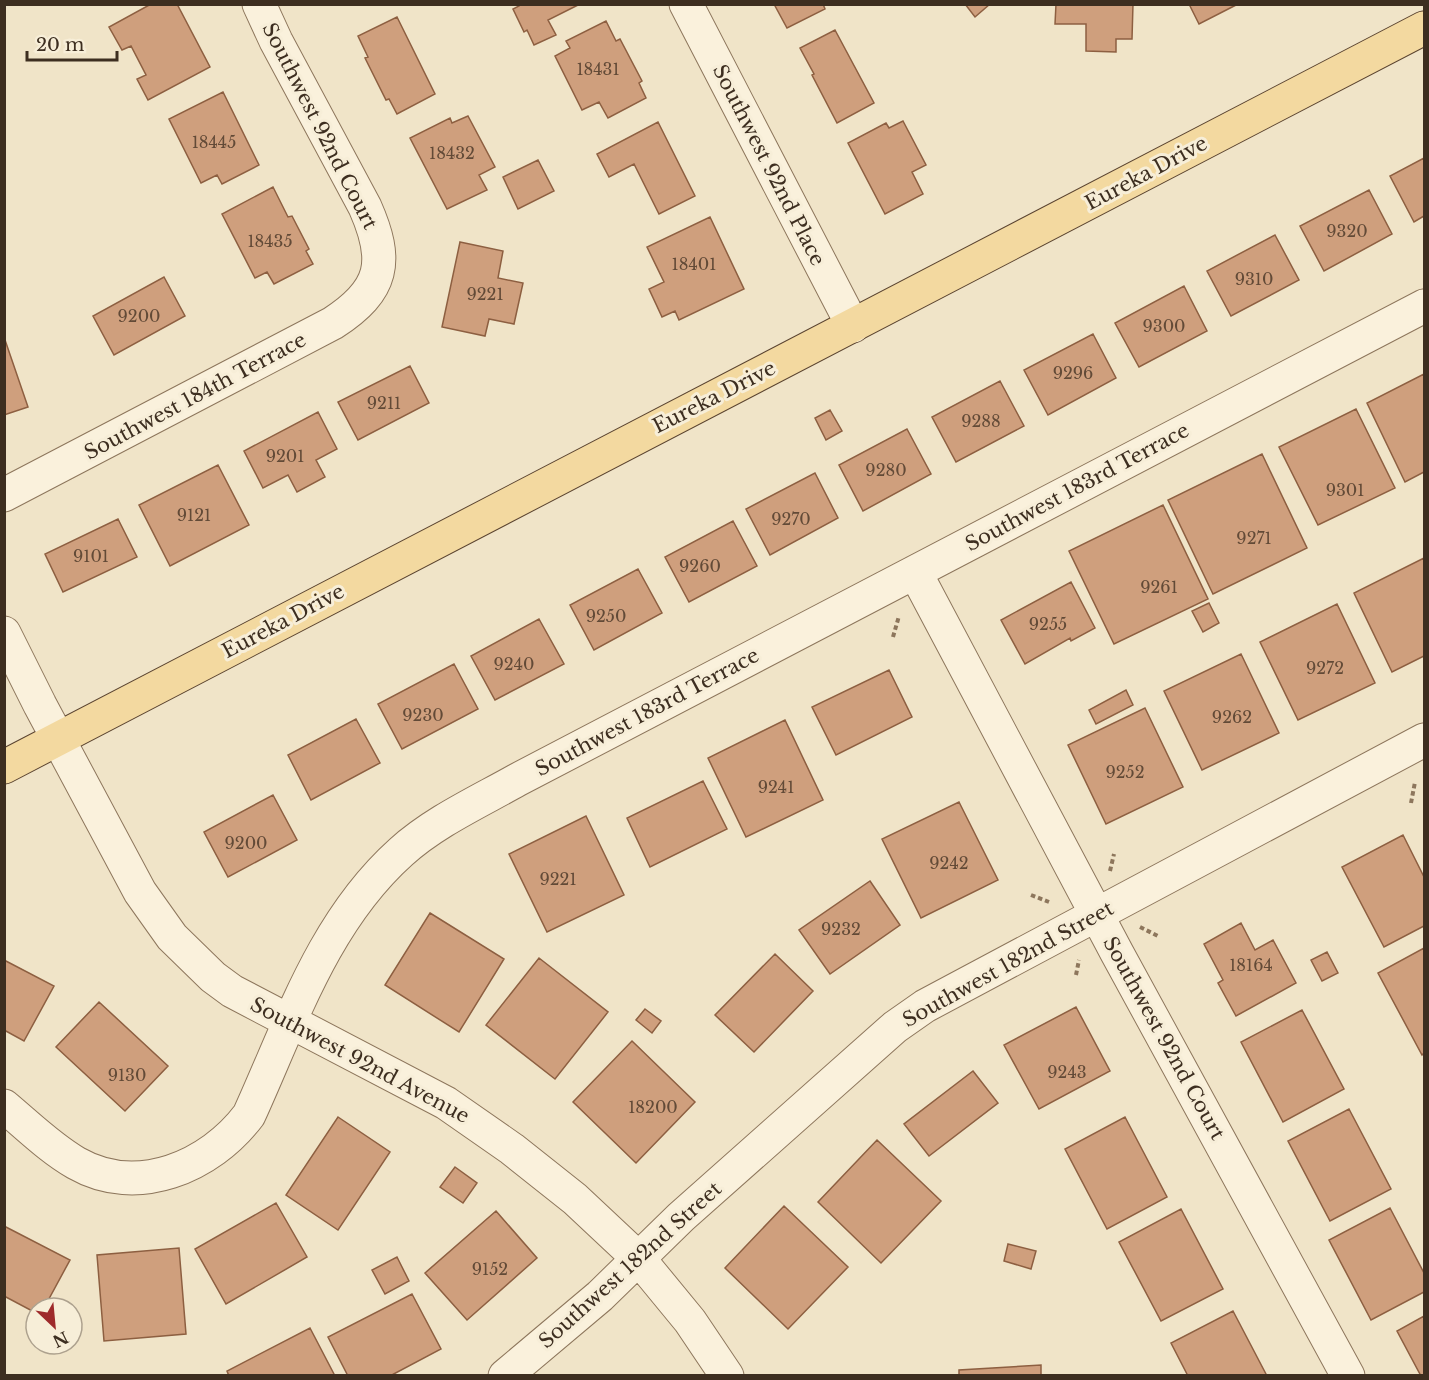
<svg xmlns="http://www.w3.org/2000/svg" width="1429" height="1380" font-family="'Libre Baskerville',serif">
<rect width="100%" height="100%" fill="#f0e4c8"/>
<path fill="#cf9f7d" stroke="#8d5f41" stroke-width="1.5" d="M151,4h26l33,63 -62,33 -11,-21 9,-4 -15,-29 -9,4 -13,-23z
M518,4h62l-32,16 8,15 -22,10 -7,-15 -3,2 -11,-23 6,-3z
M774,4h49l2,5 -38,19z
M965,4h25l-15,13z
M1056,4h77l-1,35h-16v13l-30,-1v-27h-31z
M1189,4h49l-39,20z
M397,17l38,77 -38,20 -8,-15 -3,1 -21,-42 3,-1 -10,-21z
M606,21l10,20 4,-2 22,42 -3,2 7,15 -38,20 -9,-16 -17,8 -27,-54 15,-8 -4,-7z
M835,30l39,73 -37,20 -25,-48 2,-1 -14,-26z
M223,92l36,73 -37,19 -5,-9 -16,8 -32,-64z
M468,116l27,51 -16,8 8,15 -40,19 -37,-71 40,-20 2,5z
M903,121l23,44 -14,7 11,22 -38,20 -37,-71 38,-20 3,5z
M658,122l37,74 -36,18 -25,-50 -25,13 -12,-23z
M1424,158v58l-10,6 -24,-46z
M538,160l16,31 -36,18 -15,-32z
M273,187l15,30 4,-1 17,33 -3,2 7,13 -39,20 -7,-12 -12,6 -33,-64z
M1369,190l23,44 -68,37 -24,-45z
M710,217l34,72 -65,31 -4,-9 -13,6 -13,-28 15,-7 -17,-35z
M1275,235l24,45 -68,36 -24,-45z
M460,242l43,9 -5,27 25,5 -9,41 -25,-5 -4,17 -43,-9z
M164,277l21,39 -71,39 -21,-39z
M1184,286l23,45 -68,36 -24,-44z
M1093,334l23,44 -68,37 -24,-45z
M4,337l24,70 -24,8z
M410,366l19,37 -71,37 -20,-38z
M1424,374v98l-19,10 -38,-79z
M1000,381l24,45 -68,36 -24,-45z
M1356,409l39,79 -77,37 -39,-78z
M830,410l12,21 -16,9 -11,-22z
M318,412l19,37 -21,11 9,17 -28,15 -9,-17 -25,13 -19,-37z
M907,429l24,45 -68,37 -24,-46z
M1262,454l45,94 -94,46 -45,-94z
M218,465l31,60 -79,41 -31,-61z
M815,473l23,45 -68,37 -24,-46z
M1163,505l45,94 -94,45 -45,-93z
M118,519l19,38 -74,35 -18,-38z
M733,521l24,45 -68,36 -24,-45z
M1424,558v98l-32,16 -38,-79z
M638,569l24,44 -68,37 -24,-45z
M1071,582l24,46 -24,13 -1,-3 -45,26 -24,-44z
M1209,603l10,20 -16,9 -11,-21z
M1337,604l38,79 -77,37 -38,-78z
M539,619l25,45 -69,36 -24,-44z
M1241,654l38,79 -77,37 -38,-79z
M454,664l24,45 -76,40 -24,-45z
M889,670l23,47 -76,38 -24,-48z
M1126,690l7,15 -37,19 -7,-14z
M1145,708l38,79 -77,37 -38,-79z
M356,719l24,44 -69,37 -23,-45z
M785,720l38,80 -77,37 -38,-79z
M703,781l24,48 -77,38 -23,-49z
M273,795l24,45 -69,37 -24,-45z
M959,802l39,78 -77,38 -39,-79z
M586,816l38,79 -77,37 -38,-78z
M1403,835l21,42v49l-40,21 -42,-80z
M870,881l30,44 -70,49 -31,-44z
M430,913l74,46 -45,73 -74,-47z
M1241,923l14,27 18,-10 23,43 -60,33 -18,-33 5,-3 -19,-36z
M1424,948v105l-2,2 -44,-82z
M1327,952l11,21 -16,8 -11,-21z
M775,954l38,37 -59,61 -39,-37z
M539,958l69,54 -53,67 -69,-54z
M4,960l50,26 -30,55 -20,-11z
M99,1002l69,64 -43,45 -69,-64z
M1076,1007l34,64 -71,38 -35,-64z
M645,1009l16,12 -9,12 -16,-13z
M1302,1010l42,79 -61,33 -42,-80z
M632,1041l63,61 -59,61 -63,-61z
M973,1071l25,32 -69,53 -25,-32z
M1349,1109l42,80 -61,32 -42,-80z
M338,1117l52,35 -52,78 -52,-35z
M1125,1117l42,80 -60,32 -42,-80z
M877,1140l64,61 -60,62 -63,-61z
M455,1167l22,16 -14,20 -23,-16z
M276,1203l31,54 -81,47 -31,-55z
M784,1206l64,61 -60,62 -63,-61z
M1390,1208l34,65v19l-53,28 -42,-80z
M1181,1209l42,80 -62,32 -42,-79z
M496,1211l41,47 -70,62 -42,-47z
M4,1226l66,34 -26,48h-8v5l-32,-17z
M1008,1244l28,7 -5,18 -27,-8z
M179,1248l7,86 -82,7 -7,-86z
M397,1257l12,24 -24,13 -13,-24z
M412,1294l29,55 -51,27h-42l-20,-39z
M1233,1311l34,65h-79l-17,-33z
M1424,1316v60h-3l-24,-45z
M310,1328l25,48h-106l-2,-5z
M1041,1365v11h-82v-6z"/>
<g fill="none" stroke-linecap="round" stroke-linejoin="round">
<defs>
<path id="minor" d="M686,4l167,322
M4,495l329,-172c51,-33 56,-62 32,-116l-89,-166 -17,-37
M915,572l202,381 231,423
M4,633l36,72 100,187 32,45 41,40 19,14 214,112 66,46 63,50 64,60 51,62 37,55
M4,1106c24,20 46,42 72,57 61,35 134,4 173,-48 42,-92 74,-193 152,-263 33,-30 77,-50 116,-72l907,-474
M505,1376l95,-80 81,-79 214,-190 30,-21 499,-266"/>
<path id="major" d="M4,767l1420,-739"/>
</defs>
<use href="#minor" stroke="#8d765c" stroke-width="35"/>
<use href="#major" stroke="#5b4430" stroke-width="35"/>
<path stroke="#8d765c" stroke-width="4" stroke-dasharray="4.5 3" stroke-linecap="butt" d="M893,637l6,-21
M1411,803l4,-21
M1110,871l4,-17
M1031,895l18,7
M1140,927l18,9
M1076,975l3,-15"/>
<use href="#minor" stroke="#faf1dc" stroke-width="33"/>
<use href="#major" stroke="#f3d9a0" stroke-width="33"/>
</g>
<g text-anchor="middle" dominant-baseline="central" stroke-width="6" stroke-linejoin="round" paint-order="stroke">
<g font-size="16" fill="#624a37">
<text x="598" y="69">18431</text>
<text x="214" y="142">18445</text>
<text x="452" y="153">18432</text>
<text x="1347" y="231">9320</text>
<text x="270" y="241">18435</text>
<text x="694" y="264">18401</text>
<text x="1254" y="279">9310</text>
<text x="485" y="294">9221</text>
<text x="139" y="316">9200</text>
<text x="1164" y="326">9300</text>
<text x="1073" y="373">9296</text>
<text x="384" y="403">9211</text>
<text x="981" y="421">9288</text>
<text x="285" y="456">9201</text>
<text x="886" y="470">9280</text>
<text x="1345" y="490">9301</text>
<text x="194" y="515">9121</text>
<text x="791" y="519">9270</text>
<text x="1254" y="538">9271</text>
<text x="91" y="556">9101</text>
<text x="700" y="566">9260</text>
<text x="1159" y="587">9261</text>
<text x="606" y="616">9250</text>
<text x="1048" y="624">9255</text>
<text x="514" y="664">9240</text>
<text x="1325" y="668">9272</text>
<text x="423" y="715">9230</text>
<text x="1232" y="717">9262</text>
<text x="1125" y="772">9252</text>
<text x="776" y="787">9241</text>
<text x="246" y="843">9200</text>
<text x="949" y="863">9242</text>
<text x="558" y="879">9221</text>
<text x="841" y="929">9232</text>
<text x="1251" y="965">18164</text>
<text x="1067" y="1072">9243</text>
<text x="127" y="1075">9130</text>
<text x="653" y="1107">18200</text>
<text x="490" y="1269">9152</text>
</g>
<g font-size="20" fill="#3d2e20" stroke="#f7eed8">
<text transform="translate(320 126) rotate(63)">Southwest 92nd Court</text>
<text transform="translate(769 165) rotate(63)">Southwest 92nd Place</text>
<text transform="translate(1146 173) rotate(-28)">Eureka Drive</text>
<text transform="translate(195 396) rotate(-28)">Southwest 184th Terrace</text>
<text transform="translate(714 397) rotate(-27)">Eureka Drive</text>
<text transform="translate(1077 487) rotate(-28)">Southwest 183rd Terrace</text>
<text transform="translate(283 621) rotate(-28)">Eureka Drive</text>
<text transform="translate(647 712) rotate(-28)">Southwest 183rd Terrace</text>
<text transform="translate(1008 964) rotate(-29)">Southwest 182nd Street</text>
<text transform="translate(1164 1038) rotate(61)">Southwest 92nd Court</text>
<text transform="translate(360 1060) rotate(28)">Southwest 92nd Avenue</text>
<text transform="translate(630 1265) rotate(-42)">Southwest 182nd Street</text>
</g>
</g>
<rect width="1429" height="1380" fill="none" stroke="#3d2e20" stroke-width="12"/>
<g transform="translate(54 1326) rotate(154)"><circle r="28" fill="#f7eed8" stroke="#ada18e" stroke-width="1.5"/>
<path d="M0-4.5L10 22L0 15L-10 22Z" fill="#9e2a2b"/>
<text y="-9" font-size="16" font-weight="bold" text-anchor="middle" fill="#3d2e20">N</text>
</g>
<path d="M27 51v9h90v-9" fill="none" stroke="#3d2e20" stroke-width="3"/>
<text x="36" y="51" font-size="18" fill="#3d2e20" stroke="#f7eed8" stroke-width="4.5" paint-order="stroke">20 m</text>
</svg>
